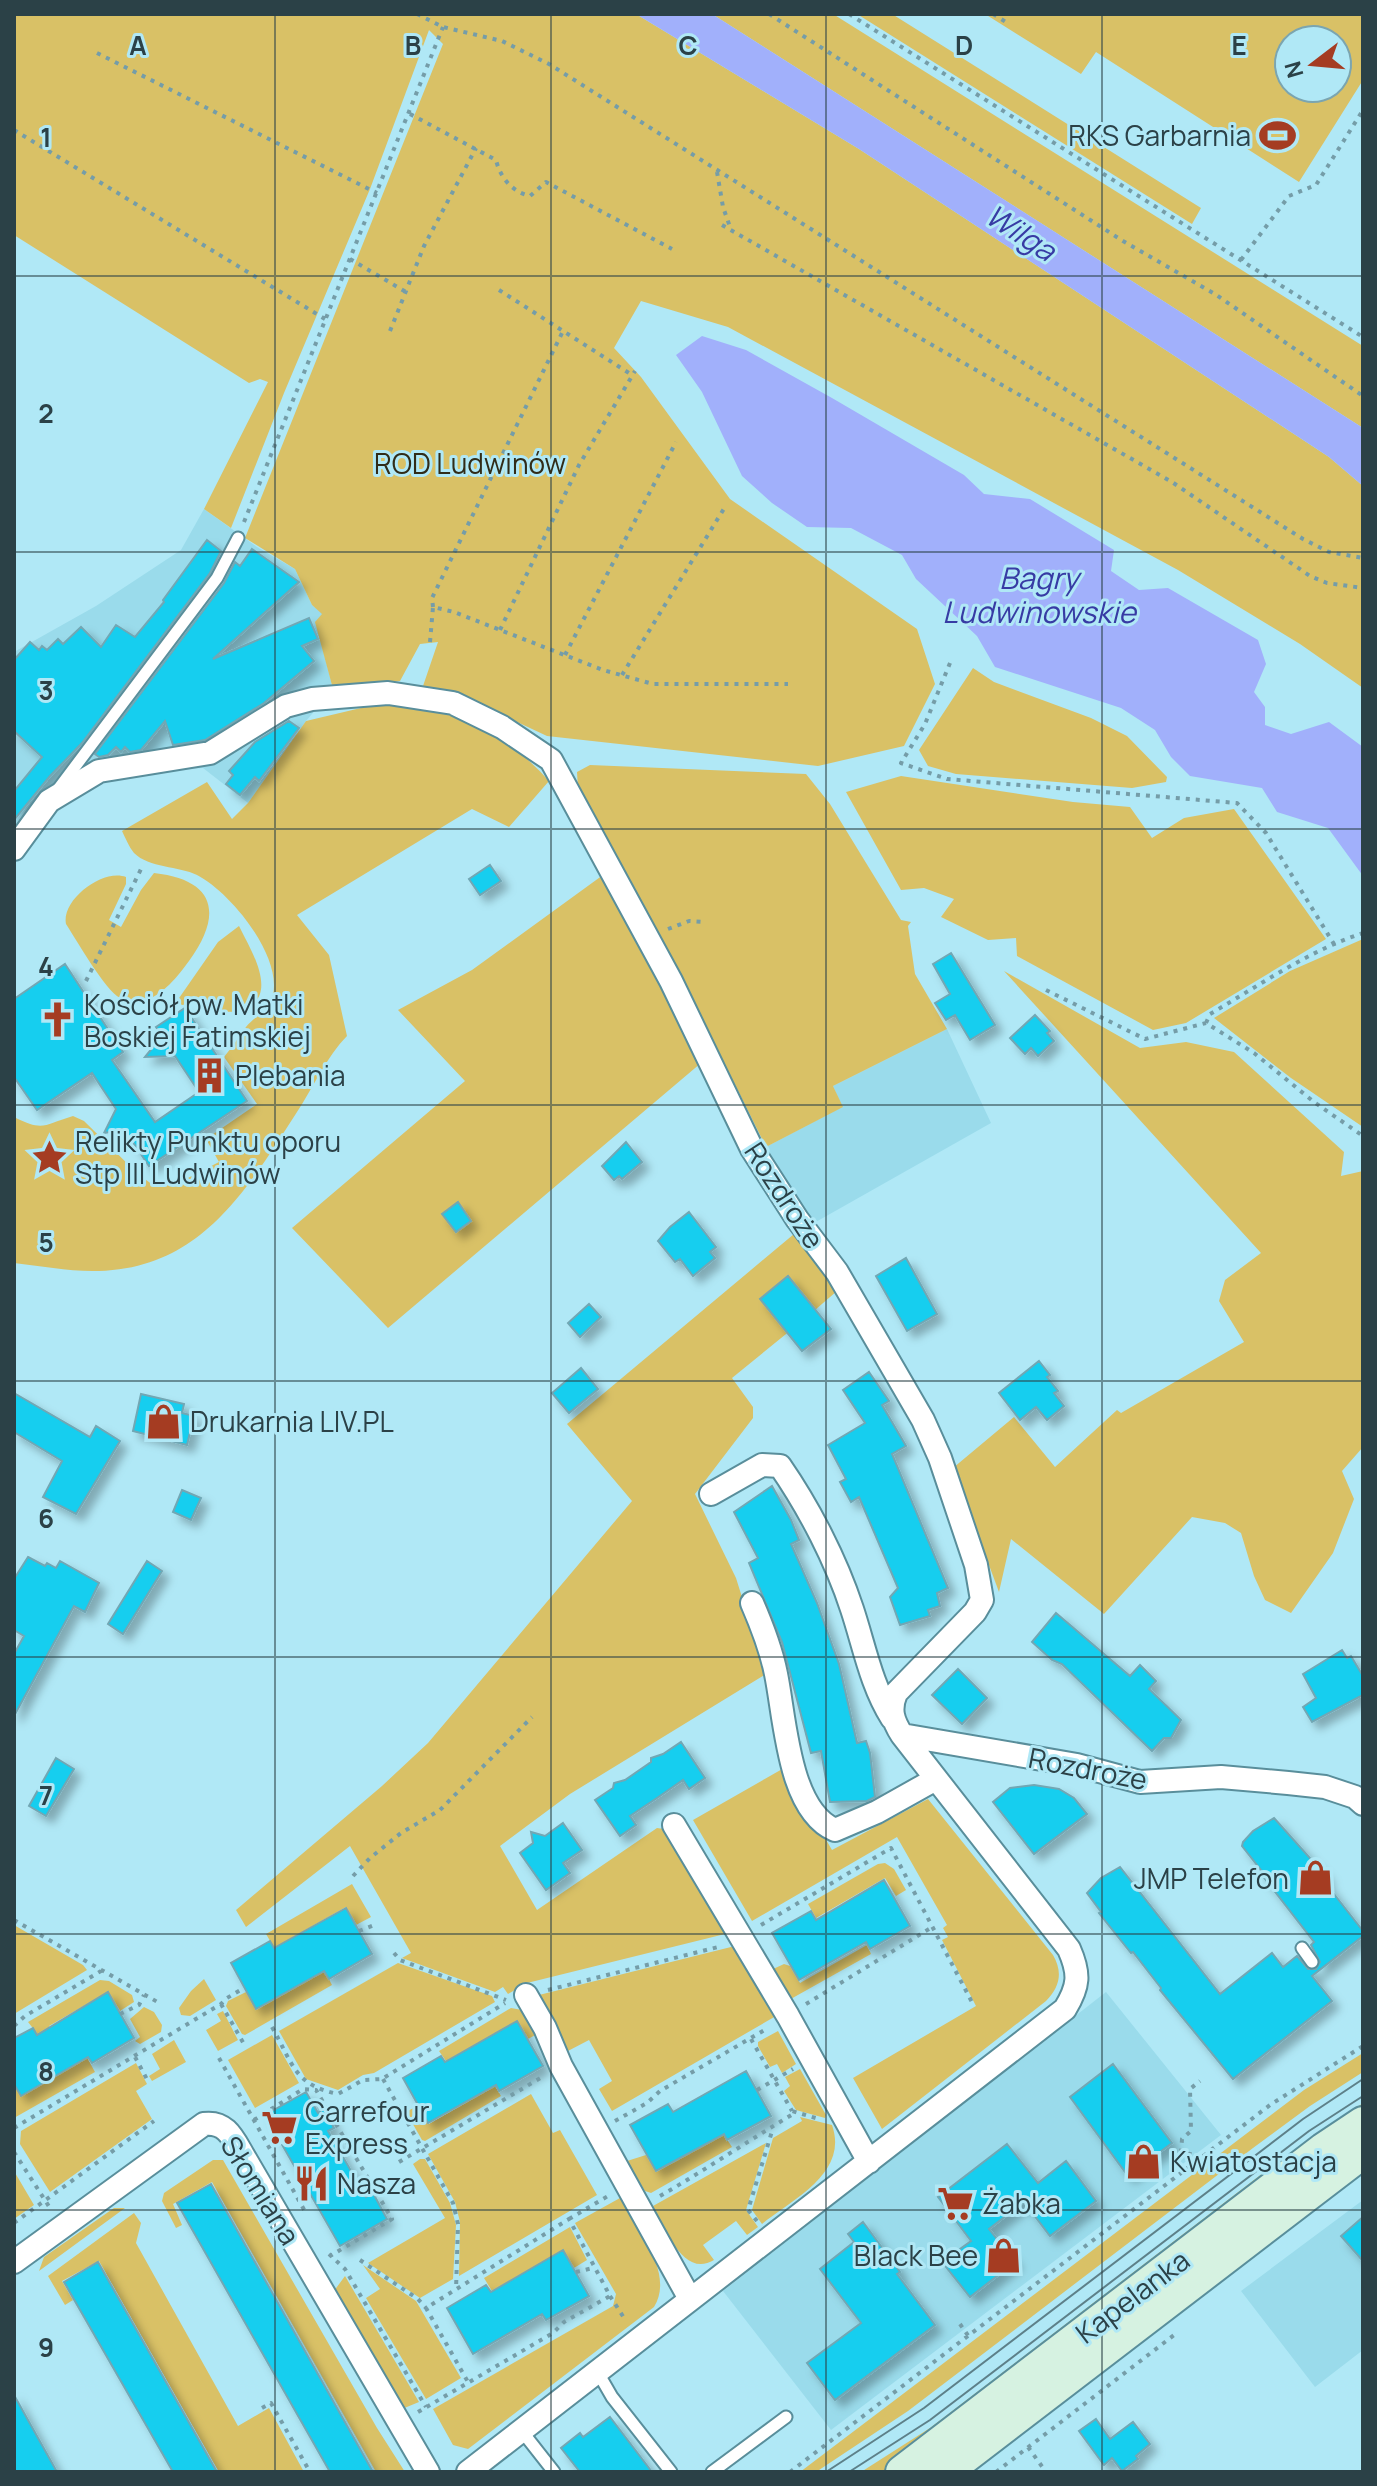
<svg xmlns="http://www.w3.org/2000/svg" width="1377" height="2486" font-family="Manrope,sans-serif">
<defs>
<filter id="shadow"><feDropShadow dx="7" dy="7" stdDeviation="4" flood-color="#0004"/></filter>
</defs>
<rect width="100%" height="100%" fill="#b0e8f6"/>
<path fill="#9adbeb" d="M204,509l53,38 38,22 17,36 11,9 -7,8 17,67 -27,32 -58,82 -45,-35 -142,8 -47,63v-187l82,-46 85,-56z
M947,1029l44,94 -177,100 -48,-76 76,-40 -9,-21z
M1106,1992l115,143 -390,295 -108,-139z
M1363,2200v150l-48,37 -74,-96z"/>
<path fill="#d9c166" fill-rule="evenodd" d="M14,14h622l223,135 470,308 34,29v202l-63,-44 -122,-74 -450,-243 -87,-26 -27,47 27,29 89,122 187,130 18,55 -31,62 -86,20 -271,-30 -92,-43 -32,-7 15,-44 -18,2 -20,37 -67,8 -18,-67 7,-8 -10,-9 -17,-36 -50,-31 198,-494 -14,-14 -59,159 -86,204 -53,135 -27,-19 64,-127 -8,-3 -11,4 -235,-148z
M712,14h121l530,332v82z
M857,14h35l309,194 -9,16z
M985,14h378v66l-64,102 -203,-130 -15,22zM1289,40h48v48h-48z
M973,668l21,14 97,36 36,18 40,41 -1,5 -34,6 -176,-14 -28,-8 -9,-16z
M382,703c22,3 47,5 68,11 38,11 73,38 99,67l-40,46 -37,-18 -175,106 32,40 18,81c-20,20 -34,52 -50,76 -50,77 -95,156 -198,159 -28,1 -57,-5 -85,-8v-146c30,15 29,8 59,-1l11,5 54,53 15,11 27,-3 39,-20 -13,-23 51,-35 -33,-47c8,-10 15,-20 22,-30 9,-12 24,-15 27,-32 9,-40 -43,-103 -76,-120 -18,-9 -48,-7 -63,-22 -5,-6 -9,-16 -12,-22l85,-49 25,37 16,-16 58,-82z
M590,765l216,9 24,30 71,116 10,2 -3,4 7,48 32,55 -114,57 10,21 -77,40 -73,-147 -87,-155 -28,-56 -1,-17z
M901,776l172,26 57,5 22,31 32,-20 50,-9 92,130 -140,84 -33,7 -136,-74 -1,-18 -28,2 -47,-23 13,-18 -30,-11 -23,2 -55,-98z
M154,873c62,7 69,41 35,88 -11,15 -26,34 -45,40 -8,2 -17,1 -24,-3 -15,-8 -43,-57 -54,-74 -5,-24 37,-56 60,-47v7l-17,36 12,7 20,-37z
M603,875l98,188 -313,265 -96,-100 173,-147 -67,-71 74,-40z
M239,926c10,21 37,62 12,80 -6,5 -9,6 -16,6 -23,-1 -21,3 -42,-9l-11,2 -5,-4 41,-59z
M1363,939v188l-72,-49 -77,-60 76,-47z
M1004,971l136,77 46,-6 48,10 110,100 -3,24 22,-5v276l-21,24 12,28 -21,54 -42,60 -26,-13 -11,-24 -13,-43 -16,-10 -33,-6 -88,97 -93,-75 -12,53 -46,-124 61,-51 41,50 62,-57 4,3 123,-71 -25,-41 6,-21 36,-27z
M794,1234l43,57 -22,19 -27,-34 -28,22 17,23 14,9 -59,48 21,29v11l-58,76 41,84 30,96 -196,120 -70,52 37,64 120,-82 7,1 61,105 -198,49 -19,11 -5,-7 -8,5 -93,-34 9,-5 -61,-107 -104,81 -10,-17 146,-124 46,-43 204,-242 -65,-77z
M784,1768l48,82 96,-51 125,156c10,17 7,32 -7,46l-164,128 -29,-51 123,-72 -34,-66 6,-3 -5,-9 4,-3 -50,-88 -145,84 -59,-101z
M885,1863l9,6 12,21 -10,6 -11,-18 -69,40 -8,-14 70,-40z
M352,1884l19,33 -15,8 -10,-18 -60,34 -10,10 -10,-17z
M14,1925l69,40 4,5 -73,44z
M867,1945l4,9 -82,46 -18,-30 13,-6 6,2 10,17z
M735,1946l41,70 -164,95 -13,-22 13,-8 -23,-41 -23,12 -31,-56z
M398,1963l94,33 3,6 -121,71 -11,2 -25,15 -32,-11 -27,-48z
M323,1968l9,17 -87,50 -3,-1 -16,-28 2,-5 18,-9 10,18 54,-31 -1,-3z
M204,1979l12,21 -26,16 -9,-1 -2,-7 12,-17z
M100,1980l9,1 23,14 2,7 -14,9 -12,-19 -59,34 2,4 -12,6 -11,-14z
M144,2007l10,5 8,13 -1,7 -21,12 -5,-3 5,-4 -10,-18z
M511,2008l11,2 17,23 -11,6 -11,-18 -71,40 -7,-10z
M223,2011l15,29 -20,11 -12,-21 15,-9 -4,-7z
M778,2031l18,33 -14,9 -5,-9 -7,3 -12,-21v-4z
M272,2035l27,48 -44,25 -27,-48z
M174,2040l12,22 -34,19 -3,-5 11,-7 -8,-15z
M1363,2053v19l-53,34 -57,42 -345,263 -92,61h-16l504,-382z
M85,2054l10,18 -81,46v-32l7,10 54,-32z
M136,2063l11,21 -11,7 16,28 -102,73 -30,-48 1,-13z
M800,2069l26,46 -1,3 -29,-8 -12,-19 6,-5 -5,-9z
M495,2086l6,10 -76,45 -3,-1 -16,-28 11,-6 12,18z
M531,2094l22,39 7,-3 37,65 -138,81 1,-54 -5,-20 -27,-48z
M1363,2103v7l-258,191 -222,171h-22l69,-44 337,-258z
M800,2117l32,8c17,48 -39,74 -70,99l-10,-14 21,-72 29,-17z
M722,2132l10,15 -81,46 -6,-2 -18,-30 19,-6 10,17 54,-30 -1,-4z
M766,2143l-20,67 12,17 -11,8 -11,-14 -33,24 11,15c-31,19 -49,-33 -61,-54z
M420,2159h5l25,44 6,22 -3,54 -33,19 -52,-35 77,-45 -32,-54z
M213,2160h10l154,268 28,44h-29l-164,-290 -39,22 9,21 -6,3 -14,-27 2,-8z
M14,2171l20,34 -20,14z
M620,2198c17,31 55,75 34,109l-186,142 -15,-4 -20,-36 180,-103 3,-12 -41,-71z
M114,2208h11l-86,63 5,-14z
M134,2213l7,10 -5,20 102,183 31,-18 35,64h-85l-120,-211 -37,20 11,19 -8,5 -17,-29z
M570,2227l17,33 -13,8 -11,-18 -71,41 -8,-13z
M363,2265l53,36 45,77 -35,21 -60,-101 14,-9z
M345,2276l74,126 -17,7 -68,-118z"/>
<path fill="#a1b0fb" d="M636,14h76l651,414v58l-34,-29 -470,-308z
M702,336l44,14 86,48 132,77 20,19 46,5 84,51 -3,21 28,19 29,-2 90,52 8,24 -12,28 11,15v18l26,9 38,-12 34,25v129l-35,-48 -51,-16 -15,-24 -72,-12 -19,-19 -16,-27 -34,-22 -126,-41 -18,-31 -61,-57 -14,-24 -51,-27 -44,-1 -35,-24 -30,-27 -40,-84 -26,-37z"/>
<path fill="#13ceef" stroke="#72a7b4" stroke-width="2" filter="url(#shadow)" d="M207,540l14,11 -11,22 -128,170 -32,33 -36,44v-29l28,-34 -28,-26v-71l16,-18 9,8 3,-4 5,4 11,-11 5,5 18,-17 20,20 15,-22 19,12 29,-35 -1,-2z
M252,549l47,33 -86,77 96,-41 9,21 -16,7 12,15 -50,42 -59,37 -32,5 -8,-24 -24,29 -11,2 -5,-5 -4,5 -5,-5 -8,8 -9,2 -4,-3 129,-171 11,-21 5,4z
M289,721l10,7 -40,53 -4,-4 -15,18 -14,-11 7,-9 -4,-4 26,-29z
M490,865l11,16 -21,14 -11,-16z
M951,953l44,72 -25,15 -15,-25 -9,5 -11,-17 15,-9 -17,-30z
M65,964l58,88 -11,8 43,62 44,-30 -24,-36 -30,1 17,-21 -6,-9 29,-19 62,93 -98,65 -25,-37 -20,4 12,-24 -24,-36 -55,37 -23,-33v-78z
M1035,1015l15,16 -3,2 7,8 -16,15 -7,-8 -6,6 -15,-16z
M626,1142l16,20 -20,17 -3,-3 -5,4 -12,-14z
M458,1202l13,19 -15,11 -14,-18z
M689,1212l27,35 -6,5 5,6 -22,18 -13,-17 -5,3 -17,-21 12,-14z
M906,1258l31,56 -30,17 -31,-55z
M788,1276l43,53 -29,22 -42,-52z
M589,1304l12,13 -21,20 -12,-14z
M1039,1361l11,14 -3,2 11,14 -4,2 10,13 -17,14 -11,-13 -16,13 -21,-27z
M581,1368l17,21 -29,24 -17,-20z
M869,1372l20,29 -7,4 24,41 -14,8 56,134 -11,5 3,13 -12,4 2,6 -30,9 -10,-28 8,-9 -39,-91 -8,5 -11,-20 6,-3 -18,-34 37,-22 -22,-33z
M14,1393l76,44 6,-11 24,15 -44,73 -33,-17 19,-36 -48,-29z
M141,1394l43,10 -2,9 12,3 -7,29 -54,-14z
M772,1486l19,34 8,20 -8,4 26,59 22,61 18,79 9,-2 4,12 5,44 -8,4 -37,1 -9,-51 -10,2 -29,-111 -33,-79 9,-5 -24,-46z
M182,1490l19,8 -10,22 -18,-8z
M28,1557l17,9 2,-3 9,5 4,-7 39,22 -14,29 -11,-6 -60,110v-62l10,-18 -10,-6v-51z
M147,1561l15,10 -39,63 -15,-10z
M1056,1613l74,63 10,-11 16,16 -7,8 32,31 -10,18h-7l-12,13 -90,-87 -10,-4 -20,-18z
M1342,1650l5,8 4,-2 12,20v19l-51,27 -9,-15 13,-9 -13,-24z
M958,1669l29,29 -25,26 -30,-29z
M681,1742l24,36 -16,11 -6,-9 -26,18 -27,18 6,9 -16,11 -25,-36 18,-12 1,-5 11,-3 26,-18v-4l12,-4z
M56,1758l18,11 -28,47 -17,-10z
M1034,1785l25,4 15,9 13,16 -53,40 -41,-52 17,-14z
M1274,1818l53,59 -4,3 40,51v5l-51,40 20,25 -99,78 -73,-89 1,-2 -28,-36 -2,1 -32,-40 2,-1 -14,-19 14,-15 19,-11 100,127 52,-41 11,14 14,-11 11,13h8l4,-7 -9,-17 3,-3 -52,-67 2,-1 -22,-28 1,-4 10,-11z
M563,1823l19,27 -19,13 7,10 -24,17 -26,-37 13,-10 -2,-11 14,4z
M884,1880l26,46 -40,23 -4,-7 -67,38 -27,-47 39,-22 5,9z
M346,1908l26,46 -43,25 -5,-8 -68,38 -25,-46 39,-22 4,7z
M108,1992l26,46 -42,25 -4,-6 -67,39 -7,-12v-46l19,-10 4,7z
M517,2021l26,45 -44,25 -3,-6 -68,38 -25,-45 38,-22 4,6z
M1113,2064l59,79 -44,33 -58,-79z
M746,2071l25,45 -44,24 -3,-6 -68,37 -26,-46 38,-21 5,8z
M306,2092l12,21 6,-4 10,19 -6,3 38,66 7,-4 14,26 -47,27 -75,-131z
M1007,2144l31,39 28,-22 30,40 -46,35 -26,-34 -35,27 26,33 -45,35 -28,-35 29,-21 -33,-44z
M211,2184l162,288h-43l-153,-269z
M1363,2217v44l-22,-25z
M863,2222l37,50 -3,2 38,51 -100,75 -28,-37 54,-40 -41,-54 34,-27 -6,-8z
M563,2250l26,46 -43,24 -4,-6 -69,40 -26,-46 39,-23 5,7z
M98,2262l119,210h-44l-109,-190z
M14,2395l43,77h-43z
M610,2417l42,55h-72l-19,-24 19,-15 3,4z
M1096,2419l14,20 23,-17 17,22 -14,12 2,3 -16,12 -10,-13 -8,7 -25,-34z"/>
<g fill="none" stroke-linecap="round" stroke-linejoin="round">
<defs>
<path id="lane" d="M59,788l158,-210 21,-40
M1302,1948l10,14
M597,2371l15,26 59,75
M521,2430l33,42
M712,2472l74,-55"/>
<path id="street" d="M14,849l35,-48 50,-30 111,-18 76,-47 26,-7 76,-6 65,10 49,24 49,33 120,221 81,168 45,70 40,53 86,148 17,38 36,107 6,35 -7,12 -79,81c-7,17 -3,28 6,42l175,30 63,17 81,-5 67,6 37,4 30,10 8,7
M711,1494l51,-29 18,1c29,42 56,94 72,143 12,36 19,76 40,109
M752,1603c10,23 19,46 24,71 9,43 12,136 59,156l42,-18 59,-33
M674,1825l114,191 81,146
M526,1995l19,33 16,38 129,233
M14,2262l190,-138c22,-3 29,14 39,31l185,317
M468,2472l597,-463c14,-23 15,-35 4,-60l-167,-214"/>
<path id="secondary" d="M902,2472l422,-323 39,-26
M945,2472l418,-320"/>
</defs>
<use href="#lane" stroke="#598e9b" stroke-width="15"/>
<use href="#street" stroke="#598e9b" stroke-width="26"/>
<use href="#secondary" stroke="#598e9b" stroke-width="36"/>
<path stroke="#759da8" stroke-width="4" stroke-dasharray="4 6" stroke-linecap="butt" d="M417,14l26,13 59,14 47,23 754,475 26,13 34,6
M769,14l354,227 92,53 148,102
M849,14l514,323
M993,14l16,10
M97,53l280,140
M410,114l86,46c4,17 16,32 34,36l16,-14 126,67
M14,130l311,189
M717,172l6,35 7,20
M722,225l450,257 138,94 17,7 36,5
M350,259l56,33
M1241,260l48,-64 27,-11 47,-75
M499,290l133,85
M390,331l34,-85 52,-98
M244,522l199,-495
M433,607l-1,-9 132,-269
M500,630l79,-165 56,-94
M430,642l3,-35 21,5 149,58 50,14h135
M565,655l111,-213
M950,663l-25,61 -24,39 46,16 290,24 29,30 71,116
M622,675l103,-168
M668,929l21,-8 16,1
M86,981l57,-116
M1046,990l99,49 61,-16 48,30 60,49 49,34
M1206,1023l4,-9c50,-29 98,-63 153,-81
M353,1876l17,-18 31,-25 39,-23 92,-93
M14,1920l147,84
M761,1925l130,-77 83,158
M359,1931l18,-7
M394,1953l6,7 106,40
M548,1990l174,-44
M221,2004l23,40
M806,2004l128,-78
M120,2014l19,-9 5,-10
M14,2026l11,-10 76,-45
M272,2027c21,37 22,58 66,67l25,-14 19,-1 123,-76
M751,2039l41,72
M135,2057l14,26
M219,2058l88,157
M383,2079l70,124 5,21 -2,66
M757,2090l36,-21
M254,2120l49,-31 13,1 76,129 -62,37
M615,2121l32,-18 13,-12 108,-63
M14,2128l207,-124 6,-6 17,-10
M14,2152l36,56
M1199,2160l-4,-5 -14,-3 1,-13 9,-8 -1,-42 10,-8
M399,2162l143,-85
M660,2196c45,-26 88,-55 133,-82l-1,-3 27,8
M569,2219l39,-23
M757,2221l-9,-11 25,-82
M14,2223l140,-102
M329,2254l16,15 81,138
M360,2260l58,39 8,9
M576,2272l17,-4
M610,2296l16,25
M960,2324l9,13
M262,2408l9,-5 39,69
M418,2412l135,-79 11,-11 46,-26 -41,-77 -143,89 42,74
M1028,2447l18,25
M790,2472l480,-367 93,-59
M996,2472l182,-140"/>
<use href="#lane" stroke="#fff" stroke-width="11"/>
<use href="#street" stroke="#fff" stroke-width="22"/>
<use href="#secondary" stroke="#d6f2e1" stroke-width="32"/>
<path stroke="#5d8089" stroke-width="2" d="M826,2472l98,-64 379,-289 60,-40
M849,2472l81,-52 379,-289 54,-35"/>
</g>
<path fill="none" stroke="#2b4147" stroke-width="2" stroke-opacity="0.55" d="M275,14v2458M551,14v2458M826,14v2458M1102,14v2458M14,276h1349M14,552h1349M14,829h1349M14,1105h1349M14,1381h1349M14,1657h1349M14,1934h1349M14,2210h1349"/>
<defs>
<symbol id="stadium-bare" viewBox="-9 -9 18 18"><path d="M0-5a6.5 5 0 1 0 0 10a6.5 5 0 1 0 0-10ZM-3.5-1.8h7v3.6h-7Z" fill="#a53c22" stroke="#b0e8f6" stroke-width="2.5" paint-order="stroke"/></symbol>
<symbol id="church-bare" viewBox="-9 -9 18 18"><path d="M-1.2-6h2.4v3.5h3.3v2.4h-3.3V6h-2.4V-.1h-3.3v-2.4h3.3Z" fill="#a53c22" stroke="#b0e8f6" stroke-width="2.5" paint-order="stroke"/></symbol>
<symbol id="building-bare" viewBox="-9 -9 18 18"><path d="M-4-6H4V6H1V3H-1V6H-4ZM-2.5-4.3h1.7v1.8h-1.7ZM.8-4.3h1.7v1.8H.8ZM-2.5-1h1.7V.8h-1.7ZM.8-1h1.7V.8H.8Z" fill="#a53c22" stroke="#b0e8f6" stroke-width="2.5" paint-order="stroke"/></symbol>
<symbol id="sight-bare" viewBox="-9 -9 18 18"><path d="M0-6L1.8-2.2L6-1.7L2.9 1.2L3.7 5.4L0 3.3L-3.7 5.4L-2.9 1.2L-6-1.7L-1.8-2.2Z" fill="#a53c22" stroke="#b0e8f6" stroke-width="2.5" paint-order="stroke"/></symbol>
<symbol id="shop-bare" viewBox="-9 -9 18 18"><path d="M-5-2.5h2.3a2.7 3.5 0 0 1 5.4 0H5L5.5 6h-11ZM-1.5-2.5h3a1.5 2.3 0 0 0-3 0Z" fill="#a53c22" stroke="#b0e8f6" stroke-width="2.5" paint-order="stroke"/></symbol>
<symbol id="supermarket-bare" viewBox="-9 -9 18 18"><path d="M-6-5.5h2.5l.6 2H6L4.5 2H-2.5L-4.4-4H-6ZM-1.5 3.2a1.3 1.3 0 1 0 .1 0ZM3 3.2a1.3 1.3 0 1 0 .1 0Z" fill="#a53c22" stroke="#b0e8f6" stroke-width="2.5" paint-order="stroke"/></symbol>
<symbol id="restaurant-bare" viewBox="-9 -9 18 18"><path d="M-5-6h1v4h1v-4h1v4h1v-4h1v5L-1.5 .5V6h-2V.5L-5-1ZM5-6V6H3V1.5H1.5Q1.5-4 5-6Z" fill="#a53c22" stroke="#b0e8f6" stroke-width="2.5" paint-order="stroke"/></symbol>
</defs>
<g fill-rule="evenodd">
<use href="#stadium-bare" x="1252" y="110" width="51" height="51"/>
<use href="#church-bare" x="32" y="994" width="51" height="51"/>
<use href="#building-bare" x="184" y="1050" width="51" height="51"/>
<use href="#sight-bare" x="24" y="1132" width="51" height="51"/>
<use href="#shop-bare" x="138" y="1396" width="51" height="51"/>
<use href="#shop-bare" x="1290" y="1852" width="51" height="51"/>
<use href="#supermarket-bare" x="254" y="2102" width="51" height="51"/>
<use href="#shop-bare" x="1118" y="2136" width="51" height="51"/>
<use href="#restaurant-bare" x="286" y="2158" width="51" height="51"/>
<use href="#supermarket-bare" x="930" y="2178" width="51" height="51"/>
<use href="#shop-bare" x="978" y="2230" width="51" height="51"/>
</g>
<g text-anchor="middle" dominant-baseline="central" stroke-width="6" stroke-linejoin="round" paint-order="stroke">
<g font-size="28" fill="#2b4147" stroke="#b0e8f6" text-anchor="start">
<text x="1251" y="135" text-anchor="end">RKS Garbarnia</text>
<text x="84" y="1004">Kościół pw. Matki<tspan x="84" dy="32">Boskiej Fatimskiej</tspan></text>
<text x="235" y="1075">Plebania</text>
<text x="75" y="1141">Relikty Punktu oporu<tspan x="75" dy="32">Stp III Ludwinów</tspan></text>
<text x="190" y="1421">Drukarnia LIV.PL</text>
<text x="1289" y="1878" text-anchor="end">JMP Telefon</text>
<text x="305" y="2111">Carrefour<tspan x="305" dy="32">Express</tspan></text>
<text x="1170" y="2161">Kwiatostacja</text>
<text x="337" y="2183">Nasza</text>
<text x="982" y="2203">Żabka</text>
<text x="978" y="2255" text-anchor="end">Black Bee</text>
</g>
<g font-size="28" fill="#312c18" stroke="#b0e8f6">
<text x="470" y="463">ROD Ludwinów</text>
</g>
<g font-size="28" fill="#2b4147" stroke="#b0e8f6">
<text transform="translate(785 1195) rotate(57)">Rozdroże</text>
<text transform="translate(1088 1768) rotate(11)">Rozdroże</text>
<text transform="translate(261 2190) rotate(58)">Słomiana</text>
<text transform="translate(1132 2296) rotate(-37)">Kapelanka</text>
</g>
<g font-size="30" font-style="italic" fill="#373ba4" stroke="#b0e8f6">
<text transform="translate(1021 232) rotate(33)">Wilga</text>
<text x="1039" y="577">Bagry<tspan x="1039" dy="34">Ludwinowskie</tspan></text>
</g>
</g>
<g font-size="26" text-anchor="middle" font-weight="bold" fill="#2b4147" stroke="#b0e8f6" stroke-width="6" stroke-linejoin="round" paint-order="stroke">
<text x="138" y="55">A</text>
<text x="413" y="55">B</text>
<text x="688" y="55">C</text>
<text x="964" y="55">D</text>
<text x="1239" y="55">E</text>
<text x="46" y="147">1</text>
<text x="46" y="423">2</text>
<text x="46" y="700">3</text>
<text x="46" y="976">4</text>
<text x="46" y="1252">5</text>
<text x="46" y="1528">6</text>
<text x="46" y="1805">7</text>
<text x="46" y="2081">8</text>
<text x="46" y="2357">9</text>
</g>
<rect width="1377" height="2486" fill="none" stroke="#2b4147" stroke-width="32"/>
<g transform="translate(1313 64) rotate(254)"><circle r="38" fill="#b0e8f6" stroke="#7ba5b0" stroke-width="2"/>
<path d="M0-6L14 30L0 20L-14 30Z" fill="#a53c22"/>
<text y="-12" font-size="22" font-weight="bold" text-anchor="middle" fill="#2b4147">N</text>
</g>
</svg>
